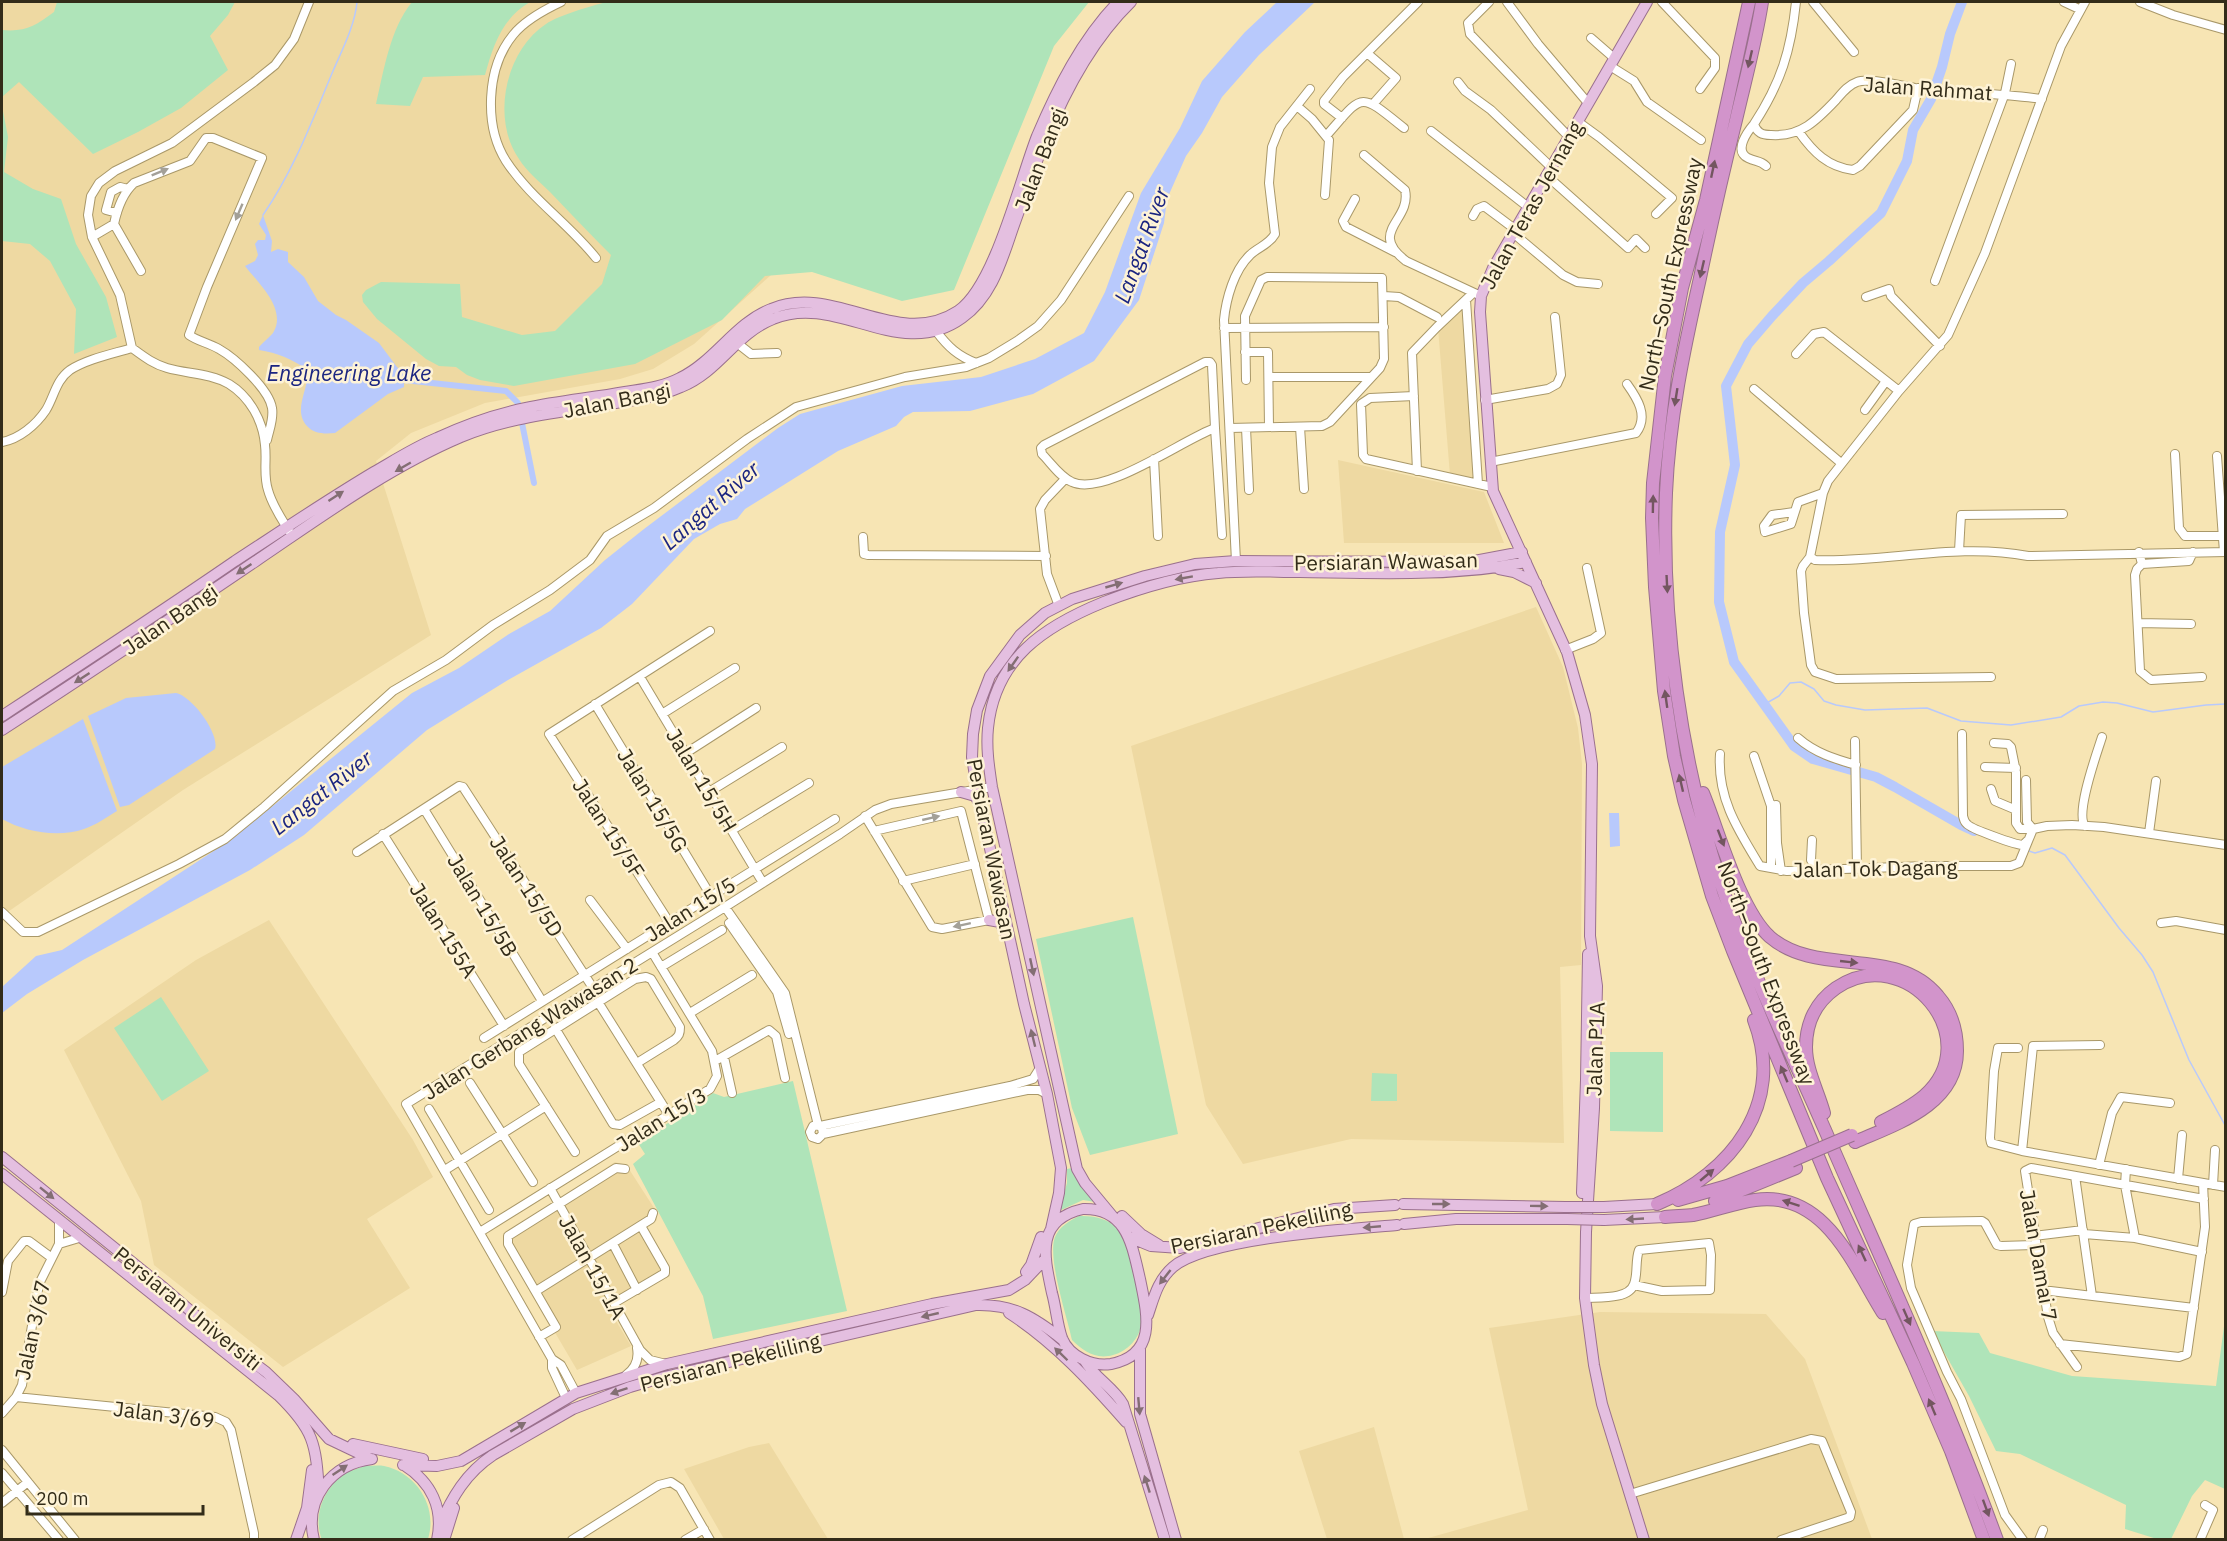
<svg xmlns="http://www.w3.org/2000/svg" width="2227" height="1541" font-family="'IBM Plex Sans',sans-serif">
<rect width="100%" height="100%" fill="#f7e5b4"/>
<path fill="#eed9a2" d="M2,2h795l-26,273 -77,69 -41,25 -33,10 -135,24 -74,30 -35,28 55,174 -248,155 -181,126z
M1464,304l11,177 -25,-6 -12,-147z
M1338,460l146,32 20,51h-160z
M1536,607l27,60 15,61 4,36 -1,201 -21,2 4,176 -213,-4 -108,25 -37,-59 -75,-359z
M269,920l144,220 20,37 -66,42 43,69 -127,79 -129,-102 -13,-64 -77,-151 132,-90z
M615,1162l12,4 29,45 1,9 -11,7 23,41 -1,9 -59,32 22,37 -54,24 -74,-126v-9z
M1600,1312l166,2 39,45 67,180 -451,1 107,-30 -39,-182z
M1374,1427l30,112h-77l-28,-88z
M769,1443l59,96h-104l-40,-70 65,-22z"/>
<path fill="#afe4b9" d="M57,2h178l-7,13 -18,21 18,34 -47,38 -43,24 -45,22 -74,-72 -17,15v-67c24,2 33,-4 52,-18z
M412,2h118c-28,16 -37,44 -45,73l-62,2 -13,29 -34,-2c8,-34 14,-75 36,-102z
M606,2h483l-35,44 -100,244 -52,11 -90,-29 -47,4 -43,44 -87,44 -121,22 -34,-6 -13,-5 -11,-8 -17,-1 -13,-7 -49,-40 -14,-17 -1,-7 4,-5 15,-8 79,2 2,33 60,18 33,-4 47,-47 9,-29c-21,-21 -41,-42 -61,-63 -11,-11 -23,-20 -31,-33 -28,-40 -14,-108 27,-135 13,-9 43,-17 60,-22z
M2,106l6,31 -4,35 29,17 28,10 15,45 30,53 11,40 -43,17 2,-45 -26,-48 -20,-17 -28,-3z
M1133,917l45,217 -88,21 -18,-47 -36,-169z
M161,997l48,74 -47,30 -48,-73z
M1610,1052h53v80l-53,-1z
M1372,1073l25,1v27h-26z
M793,1081l54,230 -134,28 -10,-43 -70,-132 12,-10 -7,-11 75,-50 11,4z
M1072,1168l30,35 -19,-3 -24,11 8,-28v-14z
M1079,1216c23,0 36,5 48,25 3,16 17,70 15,82 -3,16 -14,28 -29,32 -17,5 -30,-4 -41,-15 -5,-24 -25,-82 -17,-103 4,-10 14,-16 24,-21z
M2225,1319v170l-20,-9 -13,16 -21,43h-14l-32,-10 1,-24 -106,-51 -24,-3 -27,-55 -37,-65 47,2 11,20 82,23 144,10z
M364,1466c7,0 14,-1 20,0 33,7 54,41 44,73l-106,1c-10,-25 3,-54 24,-67 6,-3 13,-5 18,-7z"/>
<path fill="#b8c9fc" d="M1277,2h38l-56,53 -37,42 -20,36 -16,23 -19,43 -3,24 -25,77 -45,61 -61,33 -63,17 -57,1 -9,5 -8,9 -58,25 -93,58 -8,10 -17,5 -26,15 -62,65 -31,24 -93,52 -81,50 -123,105 -54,35 -167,90 -56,34 -25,19v-26l34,-31 26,-6 170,-111 180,-146 47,-25 50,-34 41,-23 55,-51 39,-31 134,-101 22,-14 102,-28 79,-9 54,-18 49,-26 21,-41 36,-99 39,-65 22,-47 43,-49z
M263,215l9,26 -1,11 7,-3 10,3v10l16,15 14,24 18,14 10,5 33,23 18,24 7,6v14l-16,7 -53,39c-10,1 -21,1 -28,-7 -15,-17 3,-37 0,-56 -14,-11 -30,-17 -48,-20v-3c4,-5 10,-9 14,-14 15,-24 -16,-51 -28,-67l10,-5 3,-6 -3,-11 3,-4h7l1,-5 -7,-11z
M176,693c16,3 44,41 39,56l-86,56 -9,2 -32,-91 38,-18z
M83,719l34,92c-10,6 -21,14 -33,18 -26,9 -59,3 -82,-10v-52z
M1609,813h10l1,33 -10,1z"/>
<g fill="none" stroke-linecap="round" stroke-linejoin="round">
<path stroke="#b8c9fc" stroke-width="1.5" d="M263,215c31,-45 49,-94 70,-144 9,-21 22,-46 24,-69
M1765,704l14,-8 11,-13 11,-1 13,7 10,12 12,4 29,5 62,-2 34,13 50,4 50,-8 18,-11 24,-4 14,1 36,9 53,-7 20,-1
M2029,851l6,2 17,-5 13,7 54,73 23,27 11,17 36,88 37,67"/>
<path stroke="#b8c9fc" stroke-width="6" d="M404,380l102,11 12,12 16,80"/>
<path stroke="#b8c9fc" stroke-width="10" d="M1962,2l-12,32 -8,33 -11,32 -18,31 -6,31 -26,52 -52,48 -26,22 -31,33 -24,28 -22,42 9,79 -15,67 -1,70 15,60 60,84 19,13 63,18 19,10 66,38 13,6"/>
<defs>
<path id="minor" d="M561,2c-17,8 -36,18 -48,33 -27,33 -29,91 -7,126 24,37 63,63 90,97
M1489,2l-21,21 2,11 99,103
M1507,2l31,42 50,59
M1662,2l53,56v10l-15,21
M1796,2c-5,48 -15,81 -42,122 3,9 8,11 17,11 30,2 46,-15 65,-35 6,-7 12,-15 21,-18 12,-5 44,4 58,6 43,5 85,5 127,11
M1813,2l41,50
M2064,2l15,7
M2140,2l33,13 53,15
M1591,38l23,20
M1367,53l29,25 -22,25
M1610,66l24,15 13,21 54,38
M1458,82l7,9 26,19 60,57
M1297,106l15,13 17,21 -4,55
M1342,118l-18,-14v-3l19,-24 75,-75
M1577,121l22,16 73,61 -16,16
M1754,124c-6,7 -21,27 -6,34 8,4 12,2 18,8
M1431,131l97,76
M1799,132c14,20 29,35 54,38l7,-4 53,-56 5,-22
M1326,136c38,-43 32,-45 78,-8
M1364,155l41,35c7,31 -38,41 1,71l75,35
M1546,175l82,73 8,-9 9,9
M1355,199l-12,22 3,6 49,25
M117,213l-11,-3 5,-18 9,-5 8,2
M1473,216l4,-7 7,-3 32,24
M114,224l27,47
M1513,233l50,42 14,7 21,2
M92,237l22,-13c3,-14 9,-31 20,-41l56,-22 16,-23h7l49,20 -55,129 -18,48c8,6 20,8 30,14 16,9 50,40 53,59 2,11 -3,22 -5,32
M1935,281l70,-188 6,-29
M1384,296l15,1 38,20
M1866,297l23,-8 2,7 49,50
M1466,300l12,184
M1224,328l160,-1
M936,331c12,16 22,25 40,32
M737,343l14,11 26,-1
M1245,352h23l1,75
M1796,354l18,-20 10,-2 75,59
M1205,362h5l2,3 3,63c-33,12 -111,69 -143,54 -12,-5 -21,-19 -30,-28l-1,-6 3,-3z
M1269,377h102
M1754,389l87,74
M1414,396l-44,2 -9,6 2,51 3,4 126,28
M1485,400l63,-11 9,-5 4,-9 -6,-58
M1865,410l21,-29
M1300,427l4,62
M1215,428l7,107
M1230,428l92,-2 8,-4 50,-54 4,-9 -2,-81 -115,-1 -6,3 -16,36 1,64
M1246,428l3,62
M2,442c17,-3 34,-17 44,-32 8,-13 10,-30 24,-40 17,-11 42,-16 62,-22
M2175,454l4,74 6,8h41
M2217,456l7,96
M1154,459l4,77
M1490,462l146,-29c13,-17 1,-35 -9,-49
M1417,471l-5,-118 25,-26 36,-34
M1794,512l-22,3 -8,11 1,6 26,-8 7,-22 25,-9
M289,531c-8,-13 -17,-26 -21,-41 -5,-15 -1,-30 -3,-45 -2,-24 -15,-48 -36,-61 -19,-11 -41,-10 -62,-16 -14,-4 -24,-12 -35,-20l-12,-53 -28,-58 -4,-22 3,-19 8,-13 16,-12 57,-28 82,-61 21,-17 19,-26 15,-37
M863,537l1,17 4,1 178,1
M1959,551l2,-36 102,-1
M2139,552l3,12 -5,5 -2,6 5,96 11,9 51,-3
M1810,557l5,3c71,3 142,-18 213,-4l198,-4
M1236,561l-12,-241c2,-21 10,-50 26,-65 8,-8 19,-10 25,-21l-6,-51 3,-36 8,-20 30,-38
M2142,564l47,-3 4,-9
M1059,606l-12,-32 -7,-65 5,-9 20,-21
M2138,623l53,1
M1565,650l28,-11 8,-6 -14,-65
M640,677l123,206
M1991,677l-155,2 -21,-7 -4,-7 -7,-52 -3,-42 2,-5 7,-9 13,-64 5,-12 71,-90 49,-56 37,-82 76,-207 24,-44
M595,704l116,192
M662,714l73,-46
M1962,734l1,82c1,3 1,6 4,8 4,5 49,21 56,21l4,-4
M1798,738c17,15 37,21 58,27
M1855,741l2,128
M1994,743l14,1 3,3 5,25v51l4,6h13
M686,753l70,-45
M1720,754c-3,44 18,76 40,112l11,2
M1754,756l17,50v62l16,3 139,-5h85l8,-3 14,-34 14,-3 25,-1 32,2 122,18
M1985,767l31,1
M2026,780l1,42 6,7
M1991,789l4,12 19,8
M709,792l73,-45
M1776,805l1,38 4,28
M424,809l118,192
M865,816l67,111 10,2 47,-9 -28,-109 -87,20
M2085,826c-10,-13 12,-73 17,-89
M732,830l77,-47
M2149,833l7,-52
M383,834l121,192
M1812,840l-1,20 6,9
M357,852l102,-66 4,1 130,201
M903,881l72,-17
M590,900l37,49
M725,907l60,86 33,132
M2,912l21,20h15l141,-68 46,-25 39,-32 129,-116 53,-31 47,-35 57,-35 40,-30 17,-24 47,-28 93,-69 49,-32 109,-30 61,-10 23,-9 28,-17 21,-15 23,-26 68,-104
M669,922l-120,-188 161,-103
M729,923l48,69 12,42
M2161,923l15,-2 50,9
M661,967l61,-37
M598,1002l71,113
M690,1013l62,-38
M555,1028l58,96 7,1 41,-23
M484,1038l351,-219
M2018,1048h-20l-4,23 -4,67 1,5 31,8 204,36
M724,1057l8,36
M715,1061l54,-31 7,6 9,42
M470,1083l63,99
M429,1109l60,101
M820,1126l190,-40 23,-7 7,-11
M823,1134l-1,-6 -4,-3 -5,1 -3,6 2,5 6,2 5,-5 204,-44h12l8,4
M2022,1151l11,-105 67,-1
M575,1152l-56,-88v-12l116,-73 11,-2 5,2 29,48c0,7 -1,9 -6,13l-37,23
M2099,1165l13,-52 9,-16 49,6
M2126,1169l-1,16 10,53
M445,1170l101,-64
M2075,1176l17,120
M2178,1179l4,-44
M2213,1185l2,-35
M550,1188l90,162 10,10 16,4
M480,1232l230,-143 7,-13 -5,-25 -60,-99
M2084,1234l51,4 67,14
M2034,1236l49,-6
M59,1244l20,-6
M613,1244l24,46
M2042,1290l152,18
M536,1291l115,-72 2,-6
M2,1292l6,-31 16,-20h5l23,17
M1585,1298c13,-1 44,2 49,-14 4,-10 1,-23 5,-34l70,-7 2,12 -1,35 -48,1 -28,-6
M614,1303l51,-30v-5l-24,-42
M539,1337l17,-10 -48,-83v-8l108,-68 9,1
M2060,1344l119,13 8,-3 18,-127 -2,-44
M552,1359v9l14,30
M2077,1367l-24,-34 -5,-16 -23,-146 6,-3 173,31
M626,1375c10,-7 13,-16 11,-27
M576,1393l-15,-28 -9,-6 -146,-255 319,-197 115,-73 35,-24 16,-6 101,-17
M16,1397l199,20 11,5 5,8 23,103v7
M2,1413l14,-16 6,-12 17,-101 20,-40v-23
M2,1450l73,90
M2,1473l57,67
M1630,1494l181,-55 11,2 29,71 -1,5 -69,23
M2,1503l26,-21
M572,1540l87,-55 12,-3 9,6 30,52
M685,1540l19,-11
M2023,1540l-18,-25 -44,-116 -14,-27 -36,-84 -4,-23 7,-41 7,-2 61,-1 3,2 12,22 4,1 34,-1
M2039,1540l4,-10
M2200,1540l13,-30 -8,-5"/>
<path id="major" d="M1499,569l15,3 22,11
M2,716c78,-51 156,-102 233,-155 46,-30 92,-61 139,-89 21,-12 41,-25 63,-34 28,-13 59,-24 89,-30 32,-7 66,-10 99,-16 18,-3 38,-5 55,-14 35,-17 55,-55 91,-69 64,-27 126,42 187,2 37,-25 62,-132 79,-175 20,-47 45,-97 81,-134
M2,730c85,-55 170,-112 254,-169 65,-44 132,-93 205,-124 45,-19 95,-24 142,-32 26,-4 53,-7 78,-18 39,-16 54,-53 92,-68 64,-27 127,44 189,-1 31,-22 40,-59 52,-93 10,-27 19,-55 30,-82 20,-50 48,-103 87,-141
M961,792l14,4 5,8
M989,920l11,2 6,12
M2,1157l162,131 66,57 36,27 28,27 35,40 42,20
M2,1174l276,221c36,35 38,48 41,98
M1582,1193l4,-113 2,-126
M1403,1204l162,3
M1604,1207l53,-3
M1083,1209c44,-1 49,36 57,70 7,34 18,76 -29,85 -19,3 -42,-8 -49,-26 -5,-14 -6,-31 -10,-45 -8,-37 -17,-73 31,-84z
M1122,1216l19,18 18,11
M1114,1218l-29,-35 -8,-14 -85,-382c-3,-20 -6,-39 -4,-59 7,-70 57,-102 116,-126 36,-14 75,-26 114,-29 27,-3 55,-1 82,-1 73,1 155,5 226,-10
M1604,1220l61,-3
M1404,1224l52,-5h111
M1051,1229l8,-36 2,-25 -14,-74 -23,-90 -47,-215 -5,-32 1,-23 4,-24 13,-34 30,-41 25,-22 27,-14 73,-23 50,-12 41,-3 233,1 53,-10
M1129,1237l22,9 29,2 154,-39 61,-4
M1026,1272l5,-7 10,-28
M1009,1313c45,29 82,69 117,109
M1148,1315c6,-18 10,-35 25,-48 34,-29 175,-38 224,-42
M1140,1347v67l36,126
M1085,1361c10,17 28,26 38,43l42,136
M353,1444l70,15
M403,1465l34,1 24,-5 115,-68 91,-29 265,-60 77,-14 16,-10 20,-21
M404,1465c27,17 40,43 33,75
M439,1527c13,-30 27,-54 54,-72l80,-46 57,-22 34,-10 312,-72c37,-1 58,12 87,35
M296,1540l11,-32 5,-38
M314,1540c-10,-41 17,-76 58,-81
M444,1540l10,-32
M1644,1540l-42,-136 -8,-39 -9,-67 1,-66 8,-124 3,-122 -7,-50 2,-172 -7,-49 -18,-63 -74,-161 -13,-179 1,-16 12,-28 154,-266"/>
<path id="highway" d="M1749,2l-43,198 -24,88 -17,88 -12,107 -1,35 3,69 9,104 10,65 10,44 28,96 21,55 94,227 86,185 38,88 33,89
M1762,2c-6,39 -17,79 -26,118 -13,52 -25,105 -36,158 -16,71 -31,142 -34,215 -5,127 15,270 55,391 28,84 68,164 104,246 59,136 121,270 172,410
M1703,793c16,39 37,117 67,144 48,41 127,8 168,59 14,16 19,34 19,55 0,54 -61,73 -102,91
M1824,1113c-6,-22 -18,-43 -18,-66 0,-24 10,-45 30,-59 70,-48 153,51 88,108 -13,11 -29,19 -43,26
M1678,1200l49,-14 64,-25
M1715,1201l81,-33
M1657,1204c74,-31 129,-100 97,-184
M1665,1217c9,-1 19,-1 28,-2 21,-4 41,-12 62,-15 70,-10 98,65 128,113"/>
</defs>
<use href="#minor" stroke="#a99869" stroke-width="10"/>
<use href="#major" stroke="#9a708d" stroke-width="12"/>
<use href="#highway" stroke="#9a708d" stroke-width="14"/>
<use href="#minor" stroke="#fff" stroke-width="8"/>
<use href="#major" stroke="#e4bfe0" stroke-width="10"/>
<use href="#highway" stroke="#d294cb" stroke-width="12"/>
<defs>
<path id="major-bridge" d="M1565,1207h39
M1567,1219l37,1"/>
<path id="highway-bridge" d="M1791,1161l61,-26"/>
</defs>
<use href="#major-bridge" stroke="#9a708d" stroke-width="12" stroke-linecap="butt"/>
<use href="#highway-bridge" stroke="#9a708d" stroke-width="14" stroke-linecap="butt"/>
<use href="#major-bridge" stroke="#e4bfe0" stroke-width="10"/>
<use href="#highway-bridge" stroke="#d294cb" stroke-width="12"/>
</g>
<defs><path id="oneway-solid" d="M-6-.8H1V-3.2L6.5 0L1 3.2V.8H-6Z" transform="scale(1.5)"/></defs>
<g fill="#735660">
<use href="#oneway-solid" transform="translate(1750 59) rotate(103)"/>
<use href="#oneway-solid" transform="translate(1713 169) rotate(-78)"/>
<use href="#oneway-solid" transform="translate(1702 269) rotate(103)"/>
<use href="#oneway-solid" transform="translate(1676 397) rotate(99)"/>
<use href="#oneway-solid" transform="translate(1653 504) rotate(-89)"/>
<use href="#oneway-solid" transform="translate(1667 584) rotate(87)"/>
<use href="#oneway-solid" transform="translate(1666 699) rotate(-98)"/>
<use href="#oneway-solid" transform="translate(1681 783) rotate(-103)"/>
<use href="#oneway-solid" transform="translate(1721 838) rotate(69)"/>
<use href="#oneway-solid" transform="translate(1849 962) rotate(6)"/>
<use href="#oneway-solid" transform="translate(1784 1074) rotate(-113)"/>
<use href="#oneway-solid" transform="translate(1707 1175) rotate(-40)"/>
<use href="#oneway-solid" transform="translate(1791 1203) rotate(-162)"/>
<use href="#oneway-solid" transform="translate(1862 1253) rotate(-115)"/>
<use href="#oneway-solid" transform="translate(1907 1317) rotate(66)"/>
<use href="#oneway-solid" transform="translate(1932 1407) rotate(-113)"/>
<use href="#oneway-solid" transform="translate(1986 1508) rotate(70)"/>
</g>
<g fill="#a3a098">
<use href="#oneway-solid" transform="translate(160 172) rotate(-22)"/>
<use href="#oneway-solid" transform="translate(239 212) rotate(113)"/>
<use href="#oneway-solid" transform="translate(931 818) rotate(-13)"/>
<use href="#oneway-solid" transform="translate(962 925) rotate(168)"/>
</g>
<g fill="#836e73">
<use href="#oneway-solid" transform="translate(403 467) rotate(150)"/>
<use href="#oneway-solid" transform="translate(336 496) rotate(-33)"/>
<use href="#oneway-solid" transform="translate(244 569) rotate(146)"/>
<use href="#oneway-solid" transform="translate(1184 578) rotate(170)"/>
<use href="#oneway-solid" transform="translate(1114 585) rotate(-16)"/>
<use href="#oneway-solid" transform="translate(1013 664) rotate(125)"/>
<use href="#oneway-solid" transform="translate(82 678) rotate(147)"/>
<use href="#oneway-solid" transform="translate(1032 967) rotate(78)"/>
<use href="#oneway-solid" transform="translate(1033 1038) rotate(-104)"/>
<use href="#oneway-solid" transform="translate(47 1193) rotate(39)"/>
<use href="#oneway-solid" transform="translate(1441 1204)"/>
<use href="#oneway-solid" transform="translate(1539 1206) rotate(1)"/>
<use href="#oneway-solid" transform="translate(1635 1219) rotate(177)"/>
<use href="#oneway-solid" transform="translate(1372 1227) rotate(175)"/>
<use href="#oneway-solid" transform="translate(1165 1277) rotate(128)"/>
<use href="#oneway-solid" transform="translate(930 1315) rotate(167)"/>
<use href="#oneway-solid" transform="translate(1061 1354) rotate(-136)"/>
<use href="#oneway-solid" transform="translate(619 1391) rotate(161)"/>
<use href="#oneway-solid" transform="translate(1139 1406) rotate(85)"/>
<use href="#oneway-solid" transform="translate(518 1427) rotate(-31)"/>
<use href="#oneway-solid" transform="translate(340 1470) rotate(-34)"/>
<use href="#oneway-solid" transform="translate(1147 1484) rotate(-108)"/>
</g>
<g text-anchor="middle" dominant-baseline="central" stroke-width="5" stroke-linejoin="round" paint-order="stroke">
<g font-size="21" fill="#332c19" stroke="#fef3d6">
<text transform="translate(1928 88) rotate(4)">Jalan Rahmat</text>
<text transform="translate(1040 159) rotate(-69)">Jalan Bangi</text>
<text transform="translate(1531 205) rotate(-61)">Jalan Teras Jernang</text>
<text transform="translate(1670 274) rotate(-78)">North–South Expressway</text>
<text transform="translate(617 400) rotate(-11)">Jalan Bangi</text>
<text transform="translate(1386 561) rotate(-1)">Persiaran Wawasan</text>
<text transform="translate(170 619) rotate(-34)">Jalan Bangi</text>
<text transform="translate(702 780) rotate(59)">Jalan 15/5H</text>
<text transform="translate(653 800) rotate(59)">Jalan 15/5G</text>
<text transform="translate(609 828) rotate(57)">Jalan 15/5F</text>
<text transform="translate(992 849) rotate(79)">Persiaran Wawasan</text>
<text transform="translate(1875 868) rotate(-1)">Jalan Tok Dagang</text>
<text transform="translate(527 886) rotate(57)">Jalan 15/5D</text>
<text transform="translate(483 905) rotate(59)">Jalan 15/5B</text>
<text transform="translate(690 909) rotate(-32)">Jalan 15/5</text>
<text transform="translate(444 930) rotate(58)">Jalan 155A</text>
<text transform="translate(1767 973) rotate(69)">North–South Expressway</text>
<text transform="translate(530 1028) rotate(-32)">Jalan Gerbang Wawasan 2</text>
<text transform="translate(1595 1049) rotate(-88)">Jalan P1A</text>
<text transform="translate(661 1119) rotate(-32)">Jalan 15/3</text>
<text transform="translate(1261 1227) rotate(-12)">Persiaran Pekeliling</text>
<text transform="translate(2039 1255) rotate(80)">Jalan Damai 7</text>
<text transform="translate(593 1267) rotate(61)">Jalan 15/1A</text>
<text transform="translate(188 1308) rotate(39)">Persiaran Universiti</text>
<text transform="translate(32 1330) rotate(-78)">Jalan 3/67</text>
<text transform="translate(730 1362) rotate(-14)">Persiaran Pekeliling</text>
<text transform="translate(164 1414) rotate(7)">Jalan 3/69</text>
</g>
<g font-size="22" font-style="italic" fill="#1b2581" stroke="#fef3d6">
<text transform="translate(1141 245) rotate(-70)">Langat River</text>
<text x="349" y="372">Engineering Lake</text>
<text transform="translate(710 505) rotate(-41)">Langat River</text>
<text transform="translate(321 792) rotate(-38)">Langat River</text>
</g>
</g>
<rect width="2227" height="1541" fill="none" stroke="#332c19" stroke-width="6"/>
<path d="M27 1505v9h176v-9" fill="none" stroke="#332c19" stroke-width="3"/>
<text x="36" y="1505" font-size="18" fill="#332c19" stroke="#fef3d6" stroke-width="4.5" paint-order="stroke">200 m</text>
</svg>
